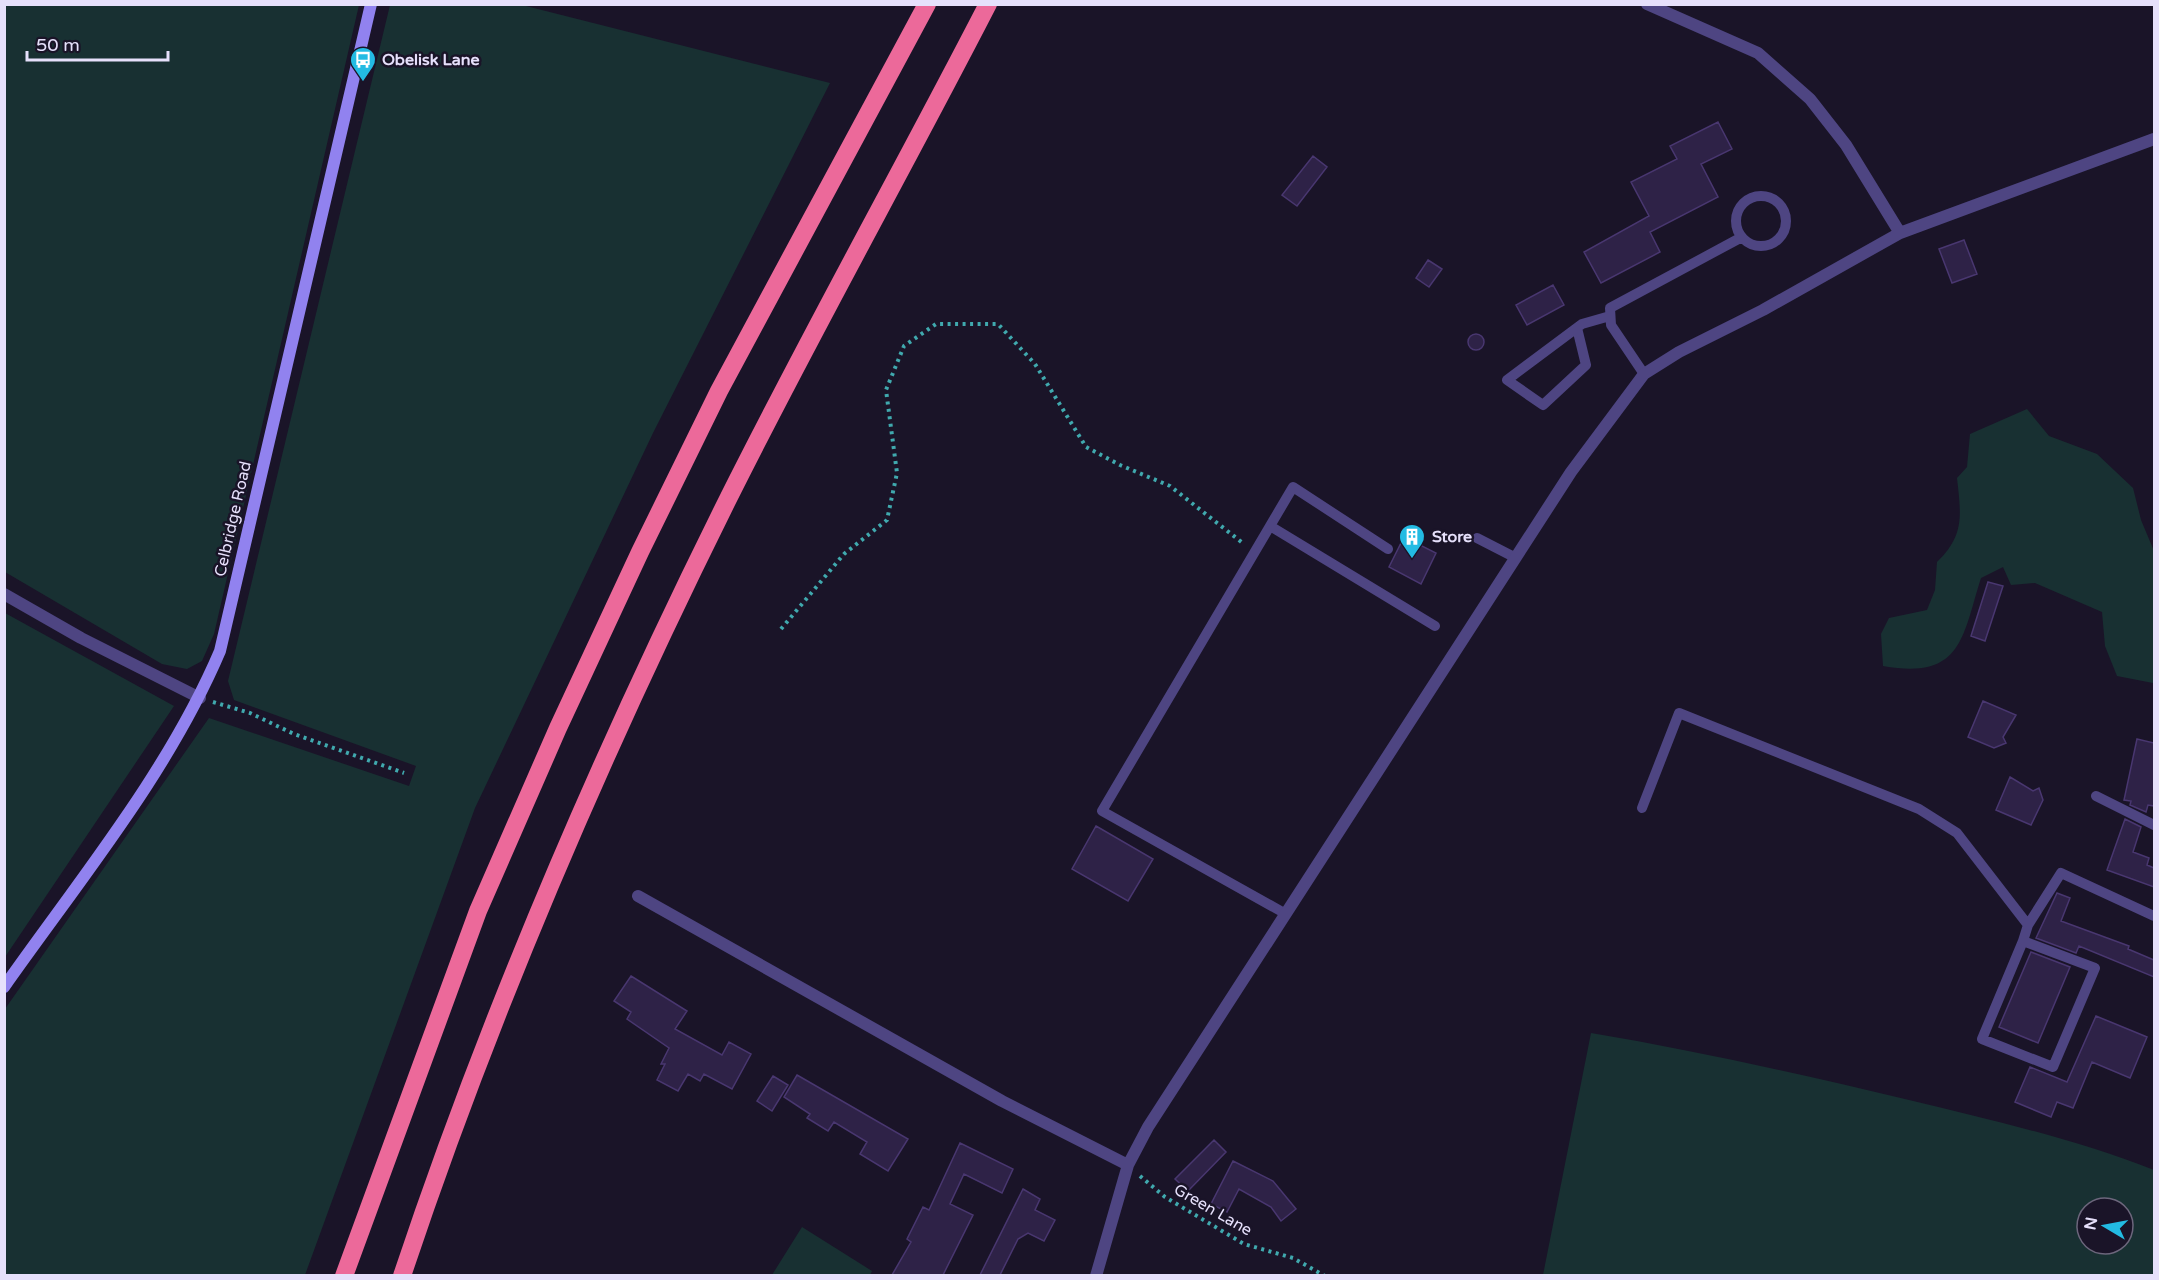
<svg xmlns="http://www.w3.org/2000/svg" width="2159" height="1280" font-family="'Varela Round',sans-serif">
<rect width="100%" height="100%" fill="#1a1428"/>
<path fill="#183032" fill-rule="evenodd" d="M4,5h355l-145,629 -12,27 -15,8 -25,-5 -157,-92z
M390,5h132l308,78 -177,350 -178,375 -170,467h-300v-266l204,-291 200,68 7,-20 -182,-66 -6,-19z
M2027,409l22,27 48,18 36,34 8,32 13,31 -1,132 -36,-7 -12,-30 -3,-34 -67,-29 -24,2 -8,-18 -22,11c-19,60 -19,102 -98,88l-2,-32 8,-16 38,-8 8,-20 2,-28c28,-27 24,-47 20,-84l10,-11 3,-33z
M5,613l169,93 -169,251z
M1591,1033c107,18 213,42 318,67 83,20 166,39 245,70v105h-611zM2087,1208h36v36h-36z
M802,1227l70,44 -2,4h-98z"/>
<path fill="#2e2247" stroke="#493770" stroke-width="1.5" d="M1718,122l14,27 -31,15 17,33 -68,35 10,20 -59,31 -17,-31 65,-36 -18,-34 46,-23 -7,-13z
M1313,156l14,11 -30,39 -15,-11z
M1964,240l13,34 -25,9 -13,-34z
M1428,260l14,9 -13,18 -13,-9z
M1553,285l11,20 -37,20 -11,-20z
M1468 342a8 8 0 1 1 16 0a8 8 0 1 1-16 0Z
M1404,537l32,16 -15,31 -32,-17z
M1988,582l15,4 -18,55 -14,-5z
M1983,701l33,14 -13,22 3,6 -12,5 -26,-11z
M2137,739l17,4v63l-6,-1 -2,7 -16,-7 1,-4 -7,-1z
M2010,777l23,14 6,-3 4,12 -12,25 -35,-15z
M2125,819l16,8 -8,25 16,6 -2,7 7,3v19l-47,-17z
M1096,826l57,33 -25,42 -56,-32z
M2057,893l13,5 -9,23 68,25 -1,3 26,11v17l-75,-31 -3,7 -40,-15z
M2031,952l39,15 -32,76 -39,-16z
M631,976l56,35 -12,18 47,26 7,-13 22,12 -19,35 -28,-15 -4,7 -12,-7 -10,17 -21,-11 8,-16h-4l8,-16 -42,-29 4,-7 -17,-11z
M2096,1016l51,21 -17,41 -38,-16 -19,46 -16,-6 -6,15 -36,-15 15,-35 37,15z
M797,1075l111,64 -20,32 -28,-17 7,-12 -33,-20 -6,9 -21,-13 3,-4 -26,-17z
M773,1076l15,9 -16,26 -15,-10z
M1214,1140l12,12 -38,39 -13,-12z
M960,1143l53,26 -11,24 -38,-19 -14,30 23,11 -30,60h-51l19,-33 -4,-3 16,-32 6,3z
M1233,1161l40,20 23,28 -15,12 -10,-14 -32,-18 -12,23 -16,-8z
M1023,1189l17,10 -5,11 20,10 -11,21 -16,-8 -10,6 -18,36h-20z"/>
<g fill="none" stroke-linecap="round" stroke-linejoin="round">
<path stroke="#40a9ae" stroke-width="4" stroke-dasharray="3 4.5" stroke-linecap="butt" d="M781,629l63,-75 43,-34 10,-47 -11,-83 18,-44 32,-22h62l37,40 51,83 34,18 50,21 74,58
M213,702l37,11 44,21 110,39
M1140,1176l25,21 79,47 49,14 32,18"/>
<path stroke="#4e4582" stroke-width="10" d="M1736 221a25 25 0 1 1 50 0a25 25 0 1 1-50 0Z
M1577,328l9,37 -43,40 -36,-25 75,-56 28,-8
M1644,374l-33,-49 -1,-17 132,-71
M1270,526l23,-39 95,62
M1477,538l39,20
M2096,796l58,29
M1642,808l37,-95 240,96 38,24 71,92 33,-52 93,43
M1286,914l-184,-103 168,-285 165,100
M2023,941l-41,98 71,28 42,-99 -72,-27 5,-16"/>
<path stroke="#4e4582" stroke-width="12" d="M1647,4l111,49 52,46 36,46 54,88
M4,594l77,44 119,60
M638,896l364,205 126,64
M1096,1276l32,-111 20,-38 423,-655 73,-98 35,-22 84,-42 137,-77 254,-94"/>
<path stroke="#9182ef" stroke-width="12" d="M4,987c76,-108 164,-214 216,-336l151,-647"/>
<path stroke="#ec699a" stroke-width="18" d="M344,1276l134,-365 80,-183 82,-176 79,-161 208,-387
M402,1276c89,-267 202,-528 327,-779 83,-166 174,-328 259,-493"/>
</g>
<defs>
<symbol id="bus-pin" viewBox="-11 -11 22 30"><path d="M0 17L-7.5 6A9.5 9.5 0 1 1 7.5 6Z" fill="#23bbe3" stroke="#1a1428"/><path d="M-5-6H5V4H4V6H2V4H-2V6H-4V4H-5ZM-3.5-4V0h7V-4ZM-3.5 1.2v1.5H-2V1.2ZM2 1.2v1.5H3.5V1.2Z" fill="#fff"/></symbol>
<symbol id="building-pin" viewBox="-11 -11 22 30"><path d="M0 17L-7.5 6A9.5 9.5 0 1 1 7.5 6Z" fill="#23bbe3" stroke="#1a1428"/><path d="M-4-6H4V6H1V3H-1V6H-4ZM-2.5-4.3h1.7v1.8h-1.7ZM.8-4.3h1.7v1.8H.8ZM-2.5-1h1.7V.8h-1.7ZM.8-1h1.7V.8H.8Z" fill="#fff"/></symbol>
</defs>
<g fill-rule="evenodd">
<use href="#bus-pin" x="348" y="45" width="30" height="40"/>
<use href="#building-pin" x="1397" y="522" width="30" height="40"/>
</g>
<g text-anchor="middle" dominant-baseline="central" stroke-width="5" stroke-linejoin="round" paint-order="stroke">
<g font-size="16" font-weight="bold" fill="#e6e0fb" stroke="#1a1428" text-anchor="start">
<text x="382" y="60">Obelisk Lane</text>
<text x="1432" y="537">Store</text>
</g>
<g font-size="16" fill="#e6e0fb" stroke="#1a1428">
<text transform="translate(233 519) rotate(-77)">Celbridge Road</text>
<text transform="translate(1213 1210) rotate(30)">Green Lane</text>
</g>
</g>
<rect width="2159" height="1280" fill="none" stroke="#e6e0fb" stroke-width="12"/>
<g transform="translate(2105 1226) rotate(280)"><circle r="28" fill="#1a1428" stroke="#6c667c" stroke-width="1.5"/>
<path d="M0-4.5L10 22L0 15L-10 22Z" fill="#23bbe3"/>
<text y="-9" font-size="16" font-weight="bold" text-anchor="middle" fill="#e6e0fb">N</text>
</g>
<path d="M27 51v9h141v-9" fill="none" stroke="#e6e0fb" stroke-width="3"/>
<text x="36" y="51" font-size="18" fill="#e6e0fb" stroke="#1a1428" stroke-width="4.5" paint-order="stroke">50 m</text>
</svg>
